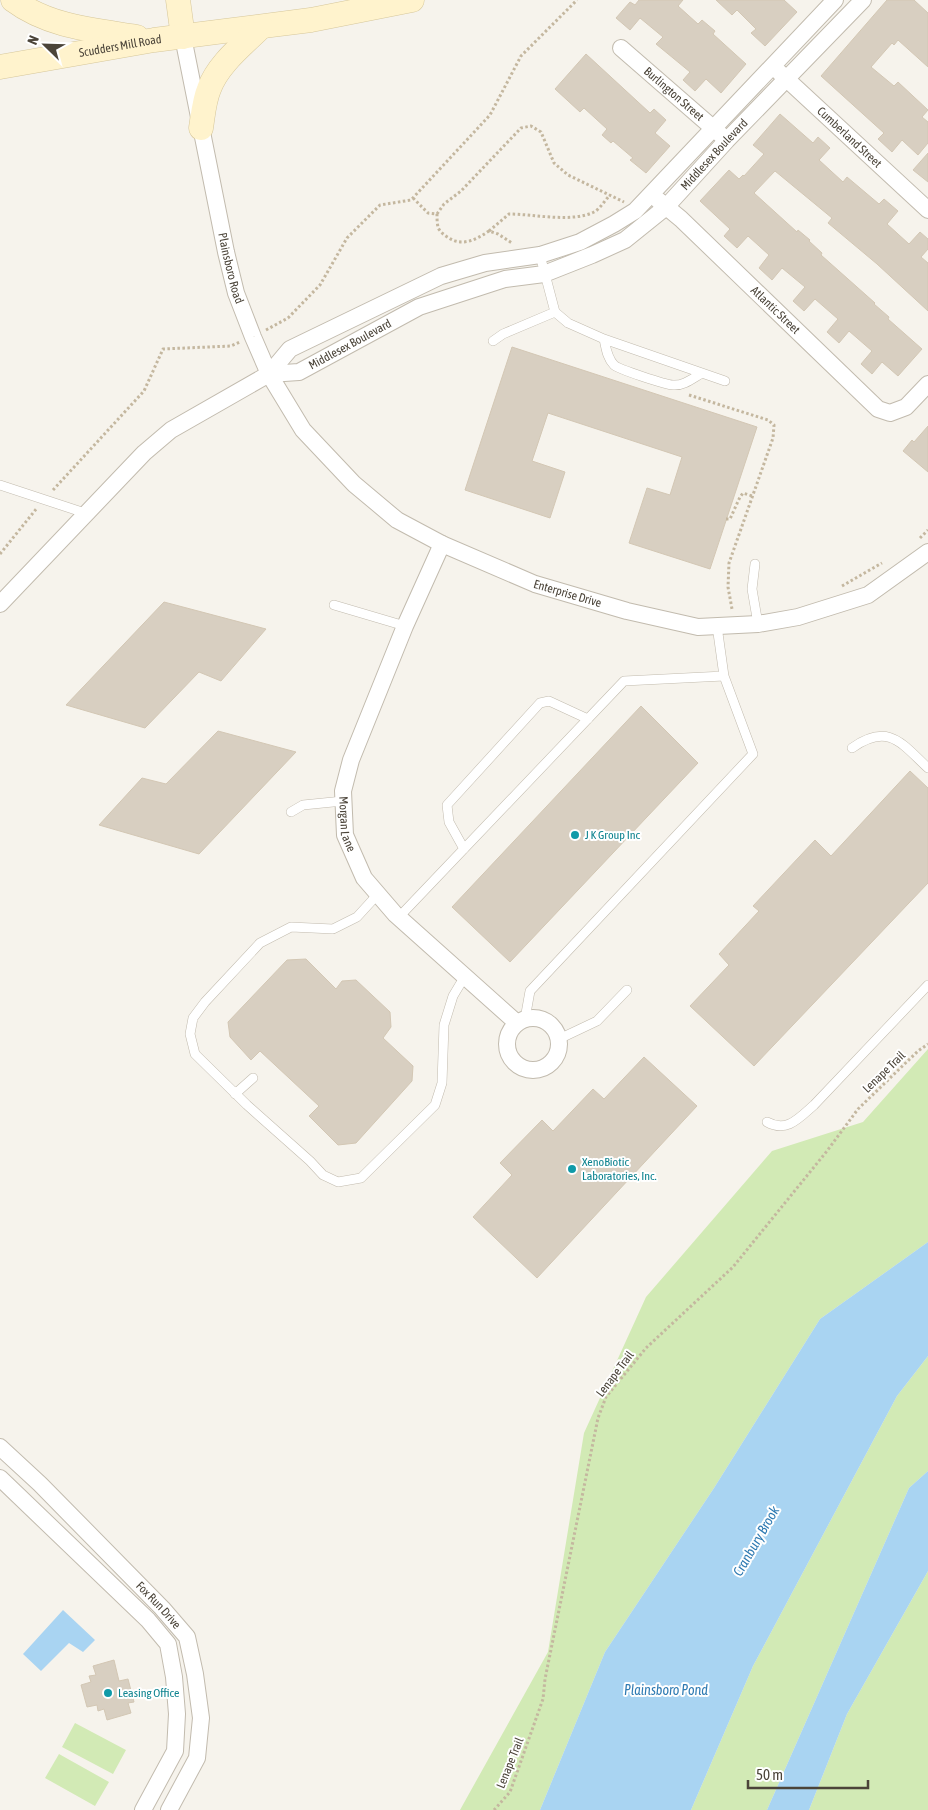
<svg xmlns="http://www.w3.org/2000/svg" width="928" height="1810" font-family="'Asap Condensed',sans-serif">
<rect width="100%" height="100%" fill="#f6f3ec"/>
<path fill="#d2eab5" d="M928,1049v193l-108,77 -106,169 -109,164 -65,158h-80l88,-158 36,-219 62,-136 126,-146 91,-29z
M928,1356v115l-19,17 -142,322h-76l62,-144 144,-270z
M928,1571v239h-119l38,-96z
M75,1723l51,27 -13,24 -51,-27z
M59,1754l50,28 -14,24 -50,-28z"/>
<path fill="#a9d4f2" d="M928,1242v114l-31,40 -144,270 -62,144h-151l65,-158 109,-164 106,-169z
M928,1471v100l-81,143 -38,96h-42l142,-322z
M63,1610l32,30 -12,12 -14,-9 -28,28 -18,-17z"/>
<path fill="#d8cfc1" stroke="#d3c7b4" d="M639,0h44l-5,6 20,18 4,-4 13,11 -2,3 33,30 -25,29 -15,-14 -11,12 -12,-11 7,-8 -34,-28 7,-7 -23,-19 -10,12 -14,-12 14,-16 5,3z
M716,0h68l13,12 -32,34 -14,-13 5,-4 -19,-19 -5,5z
M887,0h27l14,13v54l-30,-27 -4,5 -2,-2 -21,24 23,19 4,-4 30,28 -6,7 6,5v21l-10,12 -16,-15 -10,12 -14,-13 6,-6 -63,-57z
M586,54l64,59 4,-4 12,11 -11,13 15,13 -24,27 -16,-13 3,-2 -20,-17 -2,2 -9,-8 5,-6 -23,-21 -4,4 -25,-23z
M780,114l33,29 5,-6 12,11 -11,12 24,22 4,-5 32,27 5,-5 14,12 -11,13 22,20 11,-12 8,7v10l-7,8 7,6v48l-51,-47 -49,-41 4,-5 -57,-47 -21,22 43,39 1,-2 12,10 -1,1 13,12 -1,2 54,48 -1,1 15,13 -1,2 34,30 -24,27 -16,-14 -10,12 -11,-10 11,-13 -23,-20 -10,12 -12,-11 11,-13 -23,-20 -11,12 -11,-10 12,-14 -23,-19 -10,12 -13,-12 10,-13 -21,-19 -11,12 -13,-12 6,-7 -30,-28 29,-31 10,9 4,-4 1,1 20,-22 -11,-9z
M928,153v29l-15,-12z
M512,347l245,80 -47,142 -81,-26 18,-55 23,7 12,-38 -134,-44 -16,48 33,11 -15,46 -85,-28z
M928,426v46l-25,-21 9,-11 2,2z
M164,602l102,27 -45,52 -22,-9 -54,56 -79,-23z
M641,706l57,57 -188,199 -58,-55z
M218,731l78,21 -97,102 -100,-29 43,-47 24,6z
M910,771l18,17v95l-174,183 -64,-60 39,-41 -10,-11 40,-43 -6,-5 62,-66 16,16z
M306,959l30,30 6,-8 14,-1 34,32 1,15 -8,11 30,28 -1,15 -56,62 -18,2 -29,-29 10,-10 -59,-55 -9,9 -21,-23 -2,-15 59,-62z
M644,1057l53,49 -160,172 -64,-61 39,-42 -12,-12 42,-43 11,11 40,-42 11,10z
M114,1660l5,21 9,-2 6,23 -6,1 3,10 -24,7 -3,-11 -6,2 -1,-6 -10,2 -6,-22 10,-3 -2,-6 7,-1 -3,-9z"/>
<g fill="none" stroke-linecap="round" stroke-linejoin="round">
<defs>
<path id="lane" d="M540,255l15,57 13,11 36,16 121,42
M604,339c2,9 3,19 10,26 4,4 52,20 59,20 11,1 20,-7 29,-12
M493,341l10,-7 52,-22
M0,485l85,28
M755,564l-3,25 6,35
M334,605l71,21
M717,626l7,50
M852,748c37,-26 50,-4 76,20
M291,812l12,-7 40,-4
M464,849l-15,-27 -2,-17 93,-102 9,-2 39,18
M378,894l-21,23 -24,12 -42,-2 -31,16 -55,59 -12,16 -3,16 5,20 52,51 63,56 13,14 15,7 23,-4 74,-73 7,-22 2,-58 9,-29 12,-20
M399,917l225,-236 100,-5 29,78 -223,237 -5,28
M559,1039l38,-18 30,-31
M235,1094l18,-16
M767,1122c20,11 32,-4 47,-17l114,-120"/>
<g id="street">
<path id="s1" d="M183,37l43,215 10,41 17,44 16,37 34,56 51,54 43,36 45,24 93,40 92,27 71,16 60,-3 40,-7 70,-22 60,-43"/>
<path id="s2" d="M621,48l100,87"/>
<path id="s3" d="M779,72l149,138"/>
<path id="s4" d="M658,200l23,19 197,190 12,4 16,-6 22,-23"/>
<path id="s5" d="M269,374l30,-2 120,-65 86,-28 39,-5 48,-19 33,-15 41,-33 61,-67 136,-140"/>
<path id="s6" d="M442,544l-37,82 -54,134 -8,31 2,44 19,43 31,36 122,109"/>
<path d="M0,604l144,-151 27,-23 98,-56 21,-25 151,-73 44,-13 55,-8 40,-13 34,-18 21,-13 200,-211"/>
<circle cx="533" cy="1044" r="26"/>
<path id="s7" d="M0,1447l40,37 122,124 25,29 8,37 6,44 -4,40 -28,52"/>
<path d="M0,1478l148,142 20,24 6,33 3,37 -2,37 -32,59"/>
</g>
<g id="secondary">
<path d="M13,0c36,27 81,30 124,37"/>
<path d="M178,0l5,37"/>
<path id="s8" d="M0,67l154,-27 157,-20 101,-20"/>
<path d="M201,128c2,-13 3,-27 8,-39 9,-25 34,-44 52,-62"/>
</g>
</defs>
<use href="#lane" stroke="#c2bbae" stroke-width="10"/>
<use href="#street" stroke="#c2bbae" stroke-width="18"/>
<use href="#secondary" stroke="#d6c79b" stroke-width="25"/>
<path stroke="#c4b79f" stroke-width="3" stroke-dasharray="2.5 2.5" stroke-linecap="butt" d="M413,198l15,15 9,1c0,4 0,9 1,13 1,4 7,9 11,11 14,9 28,1 40,-7l9,3 14,9
M437,214l7,-10 17,-13 60,-63 10,-2 10,6 13,31 14,12 56,27
M489,231l20,-17c25,0 62,9 85,-2 6,-3 11,-12 16,-17
M266,330l22,-12 32,-33 27,-47 33,-33 31,-5 79,-85 31,-59 56,-56
M689,395l79,25 6,5 -1,13 -44,125 -1,24 4,22
M53,490l91,-99 19,-42 68,-3 9,-4
M726,519h4l10,-22 3,-4 9,3
M920,538l8,-8
M0,554l37,-46
M842,586l40,-23
M494,1810l16,-18 33,-93 2,-20 53,-261 8,-21 40,-49 87,-81 94,-116 31,-42 60,-58 10,-7"/>
<use href="#lane" stroke="#fff" stroke-width="9"/>
<use href="#street" stroke="#fff" stroke-width="16"/>
<use href="#secondary" stroke="#fff3cd" stroke-width="24"/>
</g>
<g fill="#0f9aa8" stroke="#fff" stroke-width="2">
<circle cx="575" cy="835" r="5"/>
<circle cx="572" cy="1169" r="5"/>
<circle cx="108" cy="1693" r="5"/>
</g>
<g text-anchor="middle" dominant-baseline="central" stroke-width="4" stroke-linejoin="round" paint-order="stroke">
<g font-size="12" fill="#4b4439" stroke="#fff">
<text stroke="none"><textPath href="#s8" startOffset="122">Scudders Mill Road</textPath></text>
<text stroke="none"><textPath href="#s2" startOffset="70">Burlington Street</textPath></text>
<text stroke="none"><textPath href="#s3" startOffset="96">Cumberland Street</textPath></text>
<text stroke="none"><textPath href="#s5" startOffset="508">Middlesex Boulevard</textPath></text>
<text stroke="none"><textPath href="#s1" startOffset="236">Plainsboro Road</textPath></text>
<text stroke="none"><textPath href="#s4" startOffset="161">Atlantic Street</textPath></text>
<text stroke="none"><textPath href="#s5" startOffset="88">Middlesex Boulevard</textPath></text>
<text stroke="none"><textPath href="#s1" startOffset="731">Enterprise Drive</textPath></text>
<text stroke="none"><textPath href="#s6" startOffset="300">Morgan Lane</textPath></text>
<text transform="translate(884 1072) rotate(-44)">Lenape Trail</text>
<text transform="translate(615 1374) rotate(-53)">Lenape Trail</text>
<text stroke="none"><textPath href="#s7" startOffset="224">Fox Run Drive</textPath></text>
<text transform="translate(510 1763) rotate(-68)">Lenape Trail</text>
</g>
<g font-size="12" fill="#0d838f" stroke="#fff" text-anchor="start">
<text x="585" y="835">J K Group Inc</text>
<text x="582" y="1162">XenoBiotic<tspan x="582" dy="14">Laboratories, Inc.</tspan></text>
<text x="118" y="1693">Leasing Office</text>
</g>
<g font-size="14" font-style="italic" fill="#2e7ab2" stroke="#fff">
<text transform="translate(756 1541) rotate(-60)">Cranbury Brook</text>
<text x="666" y="1690">Plainsboro Pond</text>
</g>
</g>
<g transform="translate(45 45) rotate(293)" stroke="#ffffff" stroke-width="4" paint-order="stroke">
<path d="M0-4L9 19L0 12L-9 19Z" fill="#4b4439"/>
<text y="-8" font-size="14" font-weight="bold" text-anchor="middle" fill="#4b4439">N</text>
</g>
<path d="M748 1780v8h120v-8" fill="none" stroke="#4b4439" stroke-width="2.5"/>
<text x="756" y="1780" font-size="15" fill="#4b4439" stroke="#ffffff" stroke-width="4" paint-order="stroke">50 m</text>
</svg>
